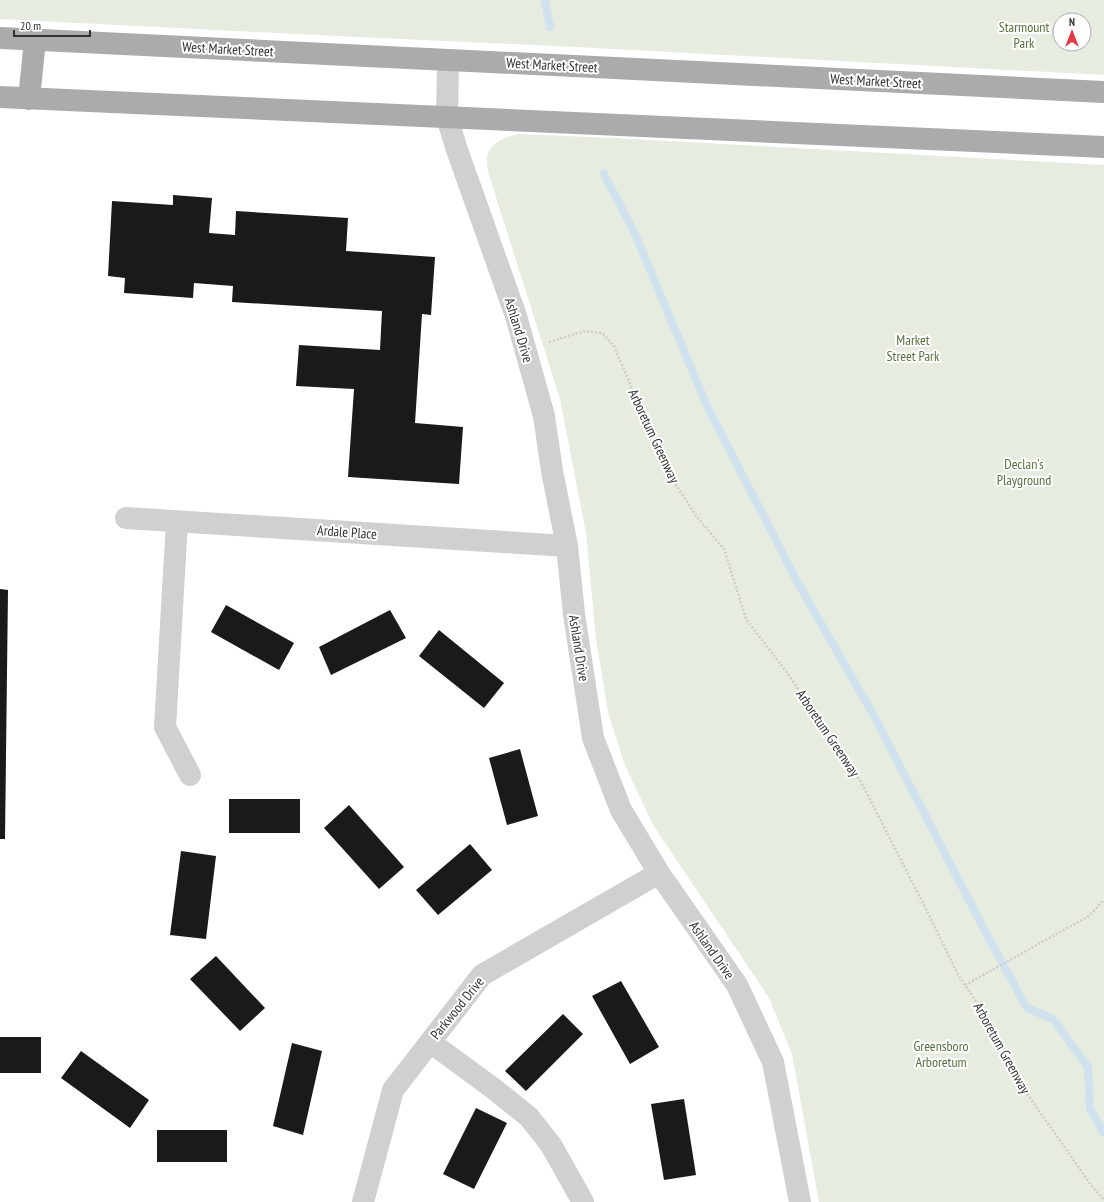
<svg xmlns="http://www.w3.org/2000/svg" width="1104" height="1202" font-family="'PT Sans Narrow',sans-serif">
<rect width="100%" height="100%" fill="#fff"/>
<path fill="#e6ecdf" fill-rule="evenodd" d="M0,0h1104v75l-528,-28 -239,-11 -337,-17zM1060,20h24v24h-24z
M518,134l95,4 491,27v1037h-285l-27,-148 -23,-56 -116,-173 -29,-62 -16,-51 -12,-73 -10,-106 -26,-134 -71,-224c-1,-4 -2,-9 -2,-13 -1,-18 16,-24 31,-28z"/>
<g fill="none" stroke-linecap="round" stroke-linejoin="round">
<path stroke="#cfe2ee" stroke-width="8" d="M545,0l5,27
M604,174l31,60 72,172 92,179 75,131 113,219 40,73 26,11 35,48 2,42 14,24"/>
</g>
<path fill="#1a1a1a" d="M173,195l39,3 -3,35 26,2 1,-24 112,7 -2,33 89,6 -4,58 -9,-1 -7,109 48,4 -4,57 -111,-7 6,-88 -58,-3 3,-41 81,5 2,-39 -150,-9 1,-16 -39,-3 -1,15 -69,-5 1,-15 -17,-2 4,-75 61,4z
M0,589l8,1 -3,249h-5z
M226,605l68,38 -15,27 -68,-38z
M390,610l16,28 -75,37 -12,-28z
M439,630l65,53 -20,25 -65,-52z
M520,749l18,67 -31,9 -18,-67z
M229,799h71v34h-71z
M349,805l55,62 -25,22 -55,-61z
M470,844l22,26 -54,45 -22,-25z
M181,851l35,5 -10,83 -36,-4z
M216,956l49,52 -25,23 -50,-52z
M621,981l38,66 -29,17 -38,-68z
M563,1014l20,20 -57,57 -21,-20z
M0,1037h41v36h-41z
M292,1043l30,8 -19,84 -30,-9z
M81,1051l68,49 -19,28 -69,-50z
M684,1099l12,76 -32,5 -13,-76z
M476,1108l31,15 -33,66 -31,-15z
M157,1130h70v32h-70z"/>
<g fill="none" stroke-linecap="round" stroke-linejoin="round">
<path stroke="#cdcdcd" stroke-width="2.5" stroke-dasharray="2 2" stroke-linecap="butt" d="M549,342l35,-11 18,2 12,13 54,127 29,44 27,32 22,70 42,55 73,108 69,135 28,58 35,51 23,52 75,107 13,15
M965,985l124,-69 15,-16"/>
<path stroke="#d0d0d0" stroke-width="22" d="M448,60l-1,57 9,30 60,169 28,100 8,55 15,75 7,68 19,124 28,72 38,63 78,112 36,77 27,140
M126,518l441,28
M177,522l-12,205 25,48
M430,1042l64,47 35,28 22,28 32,57
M363,1202l30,-112 89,-115 177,-102"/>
<path stroke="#ababab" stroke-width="22" d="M0,38l1104,54
M0,97l1104,50
M29,99l6,-59"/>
</g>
<g text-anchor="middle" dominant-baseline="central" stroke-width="4" stroke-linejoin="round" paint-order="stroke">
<g font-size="14" fill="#56703f" stroke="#fff">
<text x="1024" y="27">Starmount<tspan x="1024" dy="16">Park</tspan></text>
<text x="913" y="340">Market<tspan x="913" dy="16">Street Park</tspan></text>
<text x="1024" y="464">Declan’s<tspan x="1024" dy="16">Playground</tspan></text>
<text x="941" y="1046">Greensboro<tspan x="941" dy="16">Arboretum</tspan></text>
</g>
<g font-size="14" fill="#333" stroke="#fff">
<text transform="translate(228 49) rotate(3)">West Market Street</text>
<text transform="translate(552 65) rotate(3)">West Market Street</text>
<text transform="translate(876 81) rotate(3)">West Market Street</text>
<text transform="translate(519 330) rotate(73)">Ashland Drive</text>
<text transform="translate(654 436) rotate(65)">Arboretum Greenway</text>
<text transform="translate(347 532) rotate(4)">Ardale Place</text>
<text transform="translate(579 648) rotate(81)">Ashland Drive</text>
<text transform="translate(828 733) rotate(56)">Arboretum Greenway</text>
<text transform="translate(712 950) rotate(55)">Ashland Drive</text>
<text transform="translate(457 1008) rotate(-51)">Parkwood Drive</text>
<text transform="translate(1002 1048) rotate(61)">Arboretum Greenway</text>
</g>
</g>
<g transform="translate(1072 32)"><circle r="19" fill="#ffffff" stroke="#adadad"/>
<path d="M0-3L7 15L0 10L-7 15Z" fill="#e63946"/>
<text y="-6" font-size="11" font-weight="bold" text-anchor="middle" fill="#333333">N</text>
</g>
<path d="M14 30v6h76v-6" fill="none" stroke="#333333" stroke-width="2"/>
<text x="20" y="30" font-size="12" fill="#333333" stroke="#ffffff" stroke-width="3" paint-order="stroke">20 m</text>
</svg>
